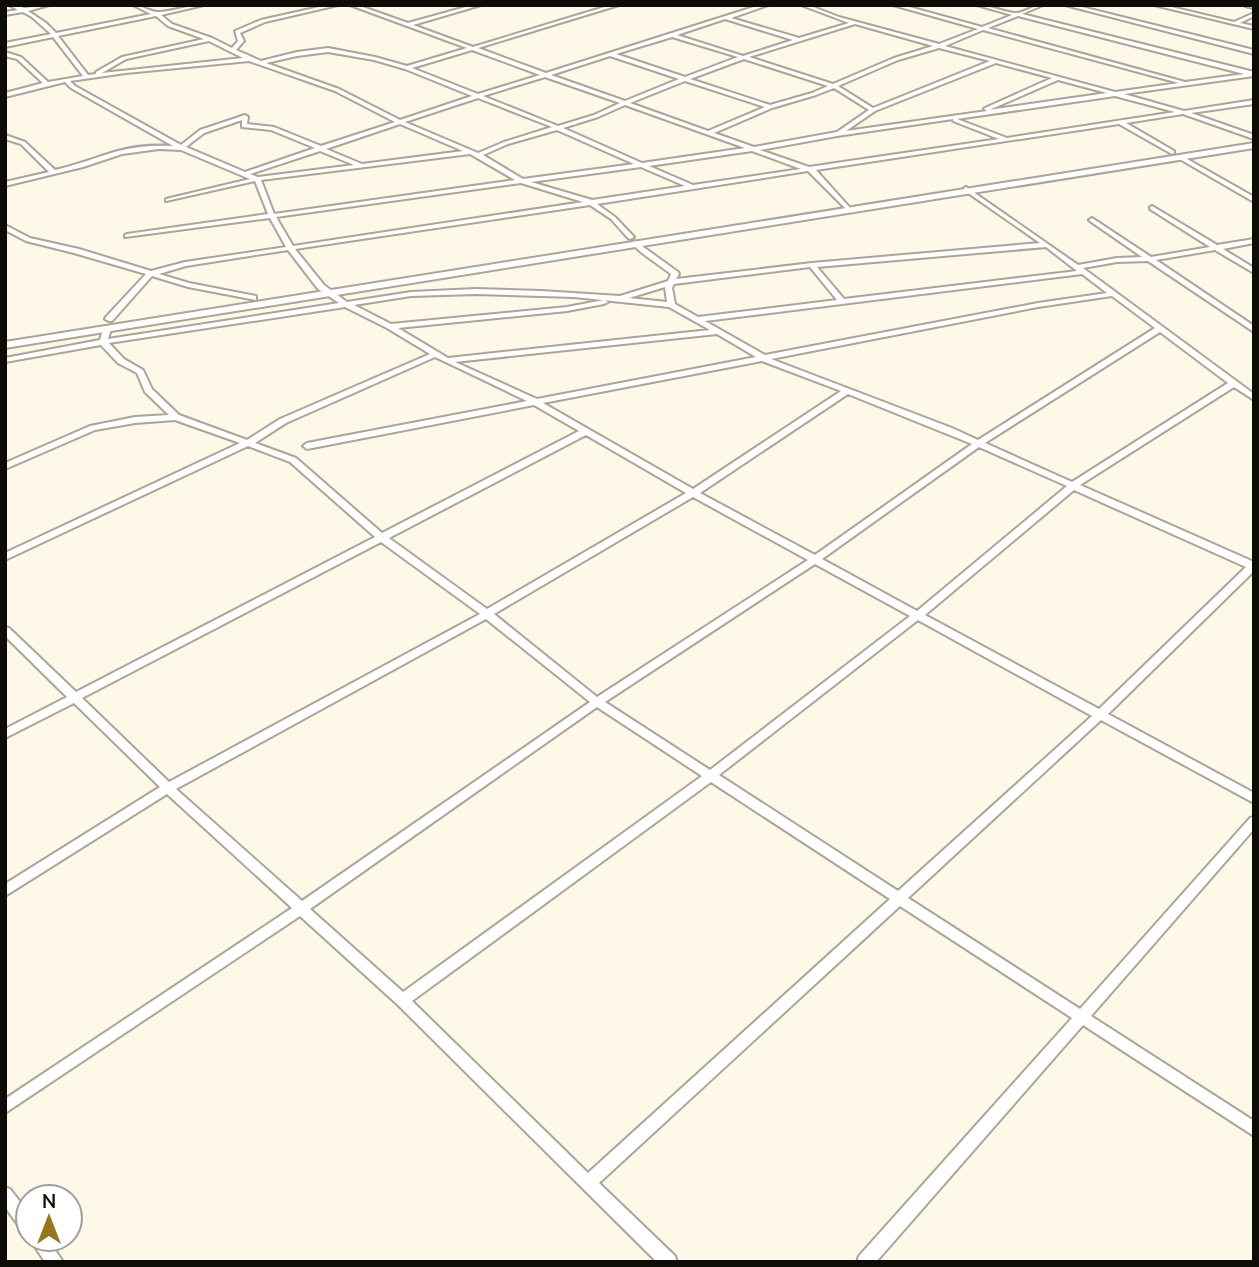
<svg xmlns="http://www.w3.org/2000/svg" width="1259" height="1267" font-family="'Nunito Sans',sans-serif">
<rect width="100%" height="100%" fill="#fef8e9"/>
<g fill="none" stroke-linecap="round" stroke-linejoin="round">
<defs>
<path id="street" d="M9,5h7l8,3 25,-3 -21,6 18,12 10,10 95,-19 -18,-9c9,0 17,8 27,7 15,-1 29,-7 44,-7l-43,10 11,9 40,14 20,10 6,-7 -3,-10 26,-11 67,-15h10l-73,17 -25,11 4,8 -8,9 25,11 36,-9 31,-4 47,9 32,9 60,-18 -117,-43h7l51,18 65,-18h8l-68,20 60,22 138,-42h8l-141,43 68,25 214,-68h8l-37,13 68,20 50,-15 -48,-18h7l31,12 100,27 39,-15 -85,-24h9l80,22 30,-12 -35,-10c13,0 28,8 39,8 9,0 17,-8 27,-8l-21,9 232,58v4l-130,18 60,17 70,-11v4l-63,9 63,22v4l-71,-25 -57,9 48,28v2l-2,1 -53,-30 -303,46 35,39v2l-2,1 -41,-41 -211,33 18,13 19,20 -4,2 -2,-1 -17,-19 -21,-14 -295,44 29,36 23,17 64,-10 65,-3 65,2 79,5 48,-15 3,-7 -29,-21 -11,-10 4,-2 43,31 1,2 -3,5 136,-16 228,-20 -76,-53v-2l2,-1 112,78 39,-7 25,-1 -52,-36 -1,-1 3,-2 59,39 59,-10 -60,-38v-2l2,-1 65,39 37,-6v4l-31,6 31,19v5l-39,-23 -59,10 98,66v6l-106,-71 -31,1 -34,6 171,126v6l-20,-13 -154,98 174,77v9l-146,143 146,79v10l-153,-83 -193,178 172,111 170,-191 4,-1v12l-163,187 163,105v15l-171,-111 -207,237h-19l2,-6 213,-238 -172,-112 -301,277 76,73 2,6h-20l-260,-258 -97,-88 -295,197v-14l287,-191 -125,-114 -162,102v-12l155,-97 -86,-84 -69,35v-9l62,-32 -62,-61v-9l4,1 67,64 299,-155 -85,-75 -42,-16 -243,114v-7l235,-110 -65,-23 -40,3 -40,7 -90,39v-6l85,-37 45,-9 34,-2 -24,-23 -8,-19 -19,-10 -17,-18 -96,17v-4l95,-18 3,-11 4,-2 4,2 -3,10 231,-36 -21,-14 -30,-39 -102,16 -27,8 30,9 67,13v4l-68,-13 -36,-11 -40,45h-3l-4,-2 1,-2 40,-43 -72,-21 -48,-12 -21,-11v-5l25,13 49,11 72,22 34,-9 101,-15 -16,-29 -145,19v-2l2,-1 141,-20 -13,-33 -89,20v-2l84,-20 -69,-29 -22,-1 -37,5 -39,13 -78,19v-4l44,-10 -28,-28 -16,-5v-4l20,7 30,28c22,-5 42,-13 63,-19 18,-5 38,-6 55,-5l-102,-58 -6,-6 -60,15v-4l38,-10 -26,-24 -12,-3v-4l16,5 27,25 35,-6 -30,-39 -48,10v-4l46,-9 -19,-17 -9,-5 -18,3v-3l13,-2zM156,16l12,10 36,13 -82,18 -26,15v2l-8,1 -30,-39zM1018,16l226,58 -59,8 -197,-54zM725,19l68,21 -50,16 -66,-21zM855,24l78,22 -39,12 -61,26 -84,-27zM983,30l196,53 -64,9 -170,-46zM672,37l66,20 -53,20 -69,-23zM209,41l34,17 -141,15 24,-14zM939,48l51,13 -117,47 -35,-22 60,-26zM472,50l68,25 -62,19 -66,-26zM328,52l46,8 31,9 67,27 -72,24 -61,-31 -73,-26 31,-7zM610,56l69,23 -54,22 -74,-26zM744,59l84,27 -16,7 -42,12 -80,-26zM249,61l86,30 60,31 -74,24 -47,-19 -27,-3 1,-7 -3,-2 -45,15 -19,15 -106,-59 -5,-5 56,-8zM996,63l56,15 -67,30 -1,1 3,2 -141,20 29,-20zM545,77l75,26 -26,12 -36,11 -75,-30zM1058,80l49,13 -119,17h1zM685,81l80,26 -57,24 -78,-28zM834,88l35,22 -32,22 -83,15 -40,-14 58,-25 44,-13zM1115,96l60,16 -168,26 -50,-19zM478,98l74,29 -48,15 -26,11 -73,-31zM625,105l120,43 -103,15 -79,-35 35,-11zM953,119v2l46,18 -190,28 -49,-17 77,-14zM242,120v7l29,3 44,18 -70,24 -59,-25 18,-14zM400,124l63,27 -101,13 -36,-15zM557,130l77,34 -111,15 -40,-24 25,-11zM320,151l34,14 -96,12 -8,-3zM752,151l49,18 -108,16 -44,-19zM470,154l45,26 -241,34 -13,-34zM641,167l44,19 -93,14 -61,-18zM521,183l62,19 -290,44 -17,-29zM1046,247l31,24 -233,28 -27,-32zM810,267l27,33 -139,17 -23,-13 -3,-16 2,-4zM1082,274l25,19 -69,10 -273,52 -60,-34zM665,287l2,15 -38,-4zM476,294l98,3 95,10 41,23 -262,28 -50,-30 169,-17 37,-7 4,-2 -4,-2 -37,7 -176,17 -37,-19 57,-9zM1112,296l43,32 -177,112 -26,-12 -181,-69 267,-52zM345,307l42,21 43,26 -150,65 -33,21 -68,-25 -27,-26 -9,-19 -19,-11 -15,-16zM1160,332l68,51 -156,99 -87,-39zM717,334l39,23 -219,42 -82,-37zM435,357l92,44 -220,42 -4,3 4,3 227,-44 45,26 -197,102 -86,-75 -41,-15 31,-20zM762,361l79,30 -148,98 -150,-86zM848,394l124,50 -157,111 -115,-62zM586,435l100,58 -199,116 -98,-71zM979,447l88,39 -150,125 -95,-52zM1074,490l172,77 -147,142 -174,-94zM693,497l115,63 -211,137 -103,-83zM381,542l99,72 -311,168 -87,-84zM815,564l95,52 -200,154 -105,-68zM486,619l104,83 -288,199 -126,-112zM918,620l174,96 -194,175 -179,-116zM597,707l105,69 -299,216 -93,-83zM711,782l179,117 -302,274 -176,-172z
M1065,5h9l180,45v4z
M1154,5h9l71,17 20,-9v3l-14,7 14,3v3z
M1245,5h9v3l-9,-2z
M1180,155l74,42v5l-76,-44 -1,-1z
M5,1187l5,2 18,23v21l-6,-3 -17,-23z
M30,1239h18l15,23h-18z"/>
<path id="secondary" d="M1254,143v5l-1249,200v-6z"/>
</defs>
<use href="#street" stroke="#aba597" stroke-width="4"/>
<use href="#secondary" stroke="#aba597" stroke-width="4"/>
<use href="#street" fill="#fff" fill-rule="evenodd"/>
<use href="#secondary" fill="#fff" fill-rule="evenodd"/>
</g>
<rect width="1259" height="1267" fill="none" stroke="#0e0c07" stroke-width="14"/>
<g transform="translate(49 1218)"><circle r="33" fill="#ffffff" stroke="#9f9e9c" stroke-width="2"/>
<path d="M0-5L12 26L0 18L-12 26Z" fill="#95761e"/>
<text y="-10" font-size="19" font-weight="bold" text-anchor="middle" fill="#0e0c07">N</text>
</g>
</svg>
